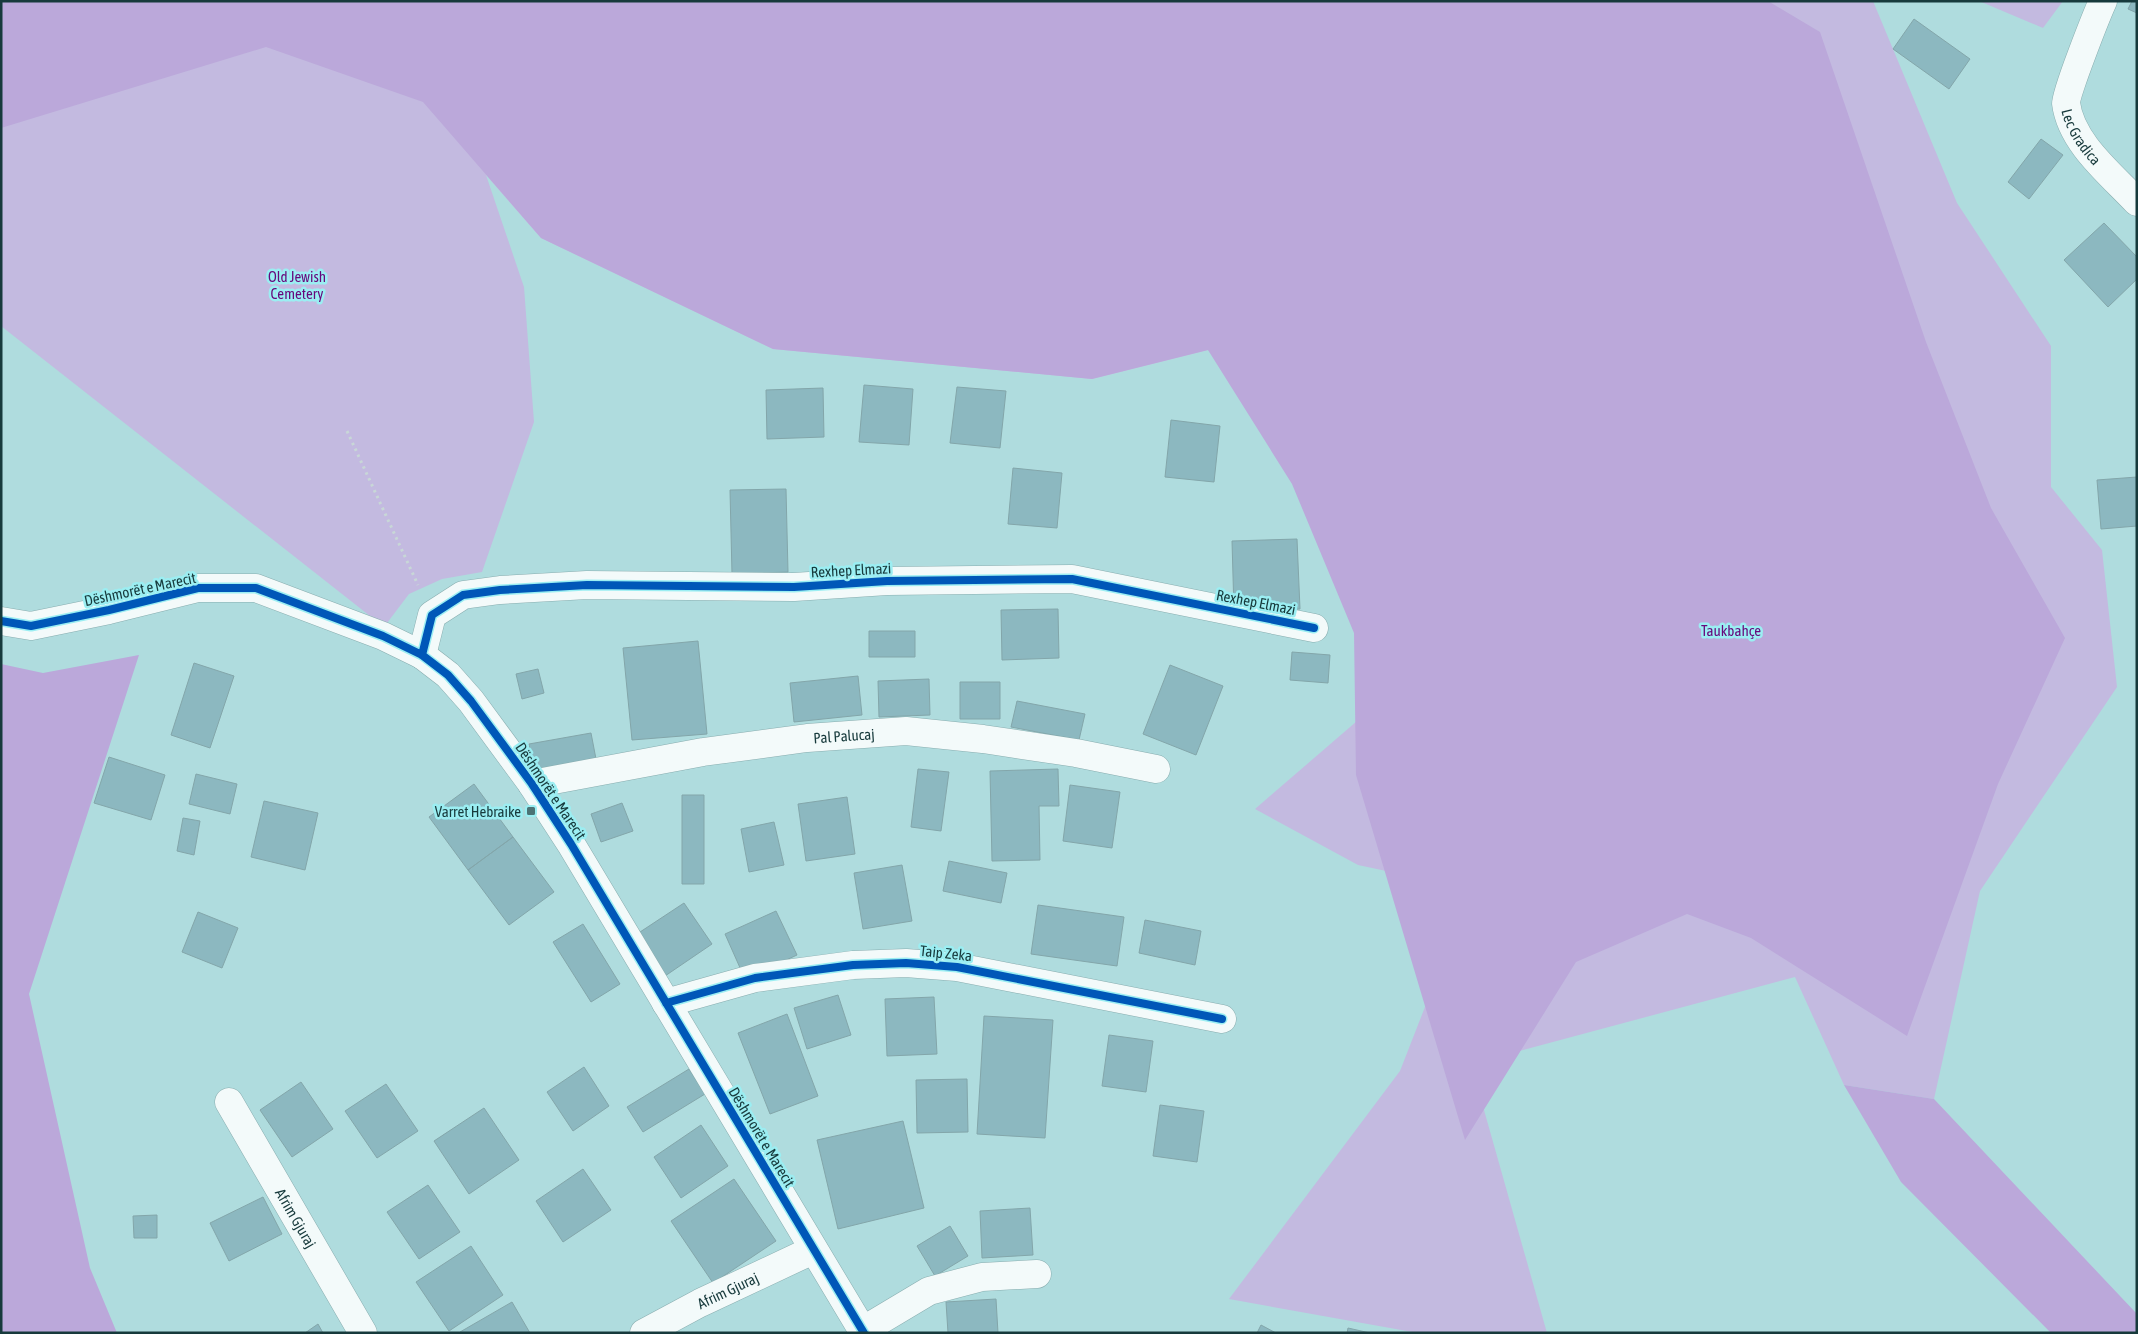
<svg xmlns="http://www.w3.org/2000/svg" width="2138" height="1334" font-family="'Asap Condensed',sans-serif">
<rect width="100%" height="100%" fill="#afdcde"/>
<path fill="#c3bae0" d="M1,1h1872l84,202 94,143v141l51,63 15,137 -137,204 -46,208 -90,-14 -49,-108 -324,87 76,269h-129l-189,-34 171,-228 71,-182 -113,-24 -103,-56 131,-113 -23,-173 -155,-173 -116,29 -319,-30 -232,-111 -55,-63 38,112 10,135 -52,150 -40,7 -33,15 -25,33 -383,-301z
M1979,1h84l-20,27z"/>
<path fill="#bba8da" d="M1,1h1767l52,31 106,310 65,166 74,130 -67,146 -91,252 -156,-98 -64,-24 -111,48 -111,178 -109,-365 -2,-142 -62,-149 -84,-134 -116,29 -319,-30 -232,-111 -118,-136 -157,-55 -265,81z
M139,655l-110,339 61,274 27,65h-116v-669l42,9z
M1844,1085l90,14 203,215v19h-86l-150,-151z"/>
<path fill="#8cb8c0" stroke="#83a6aa" d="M2132,1h5v12l-9,-4z
M1914,19l56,40 -21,30 -56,-40z
M2041,139l22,16 -34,44 -21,-17z
M2104,223l33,34v22l-29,28 -44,-47z
M864,385l49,4 -4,56 -50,-3z
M957,387l49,4 -6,57 -50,-5z
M823,388l1,49 -57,2 -1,-49z
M1171,420l49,6 -6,56 -49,-5z
M1013,468l49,5 -5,55 -49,-4z
M2137,477v49l-36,3 -4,-49z
M786,489l2,83 -56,2 -2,-84z
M1297,539l3,70 -66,2 -2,-70z
M1058,609l1,49 -57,2 -1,-50z
M869,631h46v26h-46z
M698,641l9,93 -75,6 -9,-92z
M1292,652l38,3 -2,28 -38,-3z
M194,663l40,13 -24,72 -39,-13z
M1170,665l53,21 -27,69 -53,-21z
M538,669l6,24 -22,6 -6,-25z
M858,676l4,39 -68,7 -4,-39z
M929,679l1,36 -51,2 -1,-36z
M960,682h40v37h-40z
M1017,701l68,13 -6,26 -68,-13z
M591,733l5,26 -63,11 -4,-26z
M109,757l56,18 -14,45 -57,-17z
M918,769l31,3 -8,59 -30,-4z
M1058,769l1,37h-20l1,54 -48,1 -2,-90z
M196,774l41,10 -7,30 -41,-10z
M474,784l39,53 -45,33 -39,-53z
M1070,785l50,7 -8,56 -49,-7z
M682,795h22v89h-22z
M847,797l8,57 -49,7 -8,-57z
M264,801l54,12 -13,57 -54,-13z
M622,803l11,28 -32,11 -10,-28z
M183,818l17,3 -6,34 -17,-4z
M774,822l10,43 -35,7 -8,-43z
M513,837l41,55 -45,33 -41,-55z
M949,861l58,12 -6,30 -58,-12z
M902,865l10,56 -49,8 -9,-56z
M684,903l28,41 -47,32 -28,-42z
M1038,905l86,12 -7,49 -86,-12z
M776,911l21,44 -52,24 -20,-45z
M198,912l40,16 -16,40 -40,-16z
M1145,920l56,11 -6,34 -56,-12z
M583,924l37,60 -29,18 -38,-60z
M838,995l13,40 -44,14 -13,-41z
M934,997l3,57 -50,2 -2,-57z
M787,1014l31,82 -48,18 -32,-81z
M984,1016l69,4 -8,118 -68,-4z
M1109,1035l44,6 -7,51 -44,-6z
M584,1067l25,39 -36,25 -26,-39z
M689,1069l16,25 -62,38 -16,-25z
M967,1079l1,53 -51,1 -1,-53z
M301,1082l32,47 -41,28 -32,-47z
M386,1084l32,47 -41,27 -32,-47z
M1160,1105l44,6 -7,51 -44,-6z
M484,1108l35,52 -50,34 -35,-53z
M903,1121l21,87 -86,21 -21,-89z
M701,1125l27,41 -47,32 -27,-41z
M583,1169l28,41 -48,32 -27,-41z
M734,1179l42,62 -63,42 -42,-62z
M428,1185l32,47 -41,27 -32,-47z
M263,1197l19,37 -53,27 -19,-38z
M1030,1208l3,47 -51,3 -2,-47z
M157,1215v23h-23l-1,-22z
M950,1226l18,30 -33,20 -18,-30z
M471,1246l32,49 -54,36 -33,-49z
M996,1299l2,34h-50l-2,-31z
M512,1302l18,31h-69l-1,-1z
M318,1324l5,9h-18z
M1261,1325l15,8h-19z
M1348,1328l22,5h-23z"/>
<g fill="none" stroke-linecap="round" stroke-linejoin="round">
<defs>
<g id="minor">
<path id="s1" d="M2103,1c-6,13 -38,94 -37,102 5,40 45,71 71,99"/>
<path d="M422,655l10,-40 31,-20 37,-5 87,-5 207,2 93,-6 185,-2 242,49"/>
<path id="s2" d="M532,784l171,-32 104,-14 99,-7 77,8 93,14 80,16"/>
<path d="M666,1003l89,-25 98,-13 53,-2 51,4 265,52"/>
<path id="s3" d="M229,1102l134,231"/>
<path d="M862,1331l67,-40 53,-14 55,-3"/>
<path id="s4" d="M644,1333l56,-30 113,-53"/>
</g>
<path id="tertiary" d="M1,621l30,5 78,-16 89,-22h58l127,48 39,19 26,20 23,26 61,83 39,60 293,489"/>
</defs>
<use href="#minor" stroke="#88adaf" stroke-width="29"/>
<use href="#tertiary" stroke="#88adaf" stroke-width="29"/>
<path stroke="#c8d7d7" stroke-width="3" stroke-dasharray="2.5 4" stroke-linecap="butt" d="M347,431l71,154"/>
<use href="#minor" stroke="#f3fafa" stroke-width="28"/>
<use href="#tertiary" stroke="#f3fafa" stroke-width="28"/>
<defs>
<path id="cycleway" d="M1,621l30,5 78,-16 89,-22h58l127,48 39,19 26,20 23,26 61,83 39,60 293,489
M422,655l10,-40 31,-20 37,-5 87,-5 207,2 93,-6 185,-2 242,49
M666,1003l89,-25 98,-13 53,-2 51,4 265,52"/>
</defs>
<use href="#cycleway" stroke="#9beef2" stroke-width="11"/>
<use href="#cycleway" stroke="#0057b8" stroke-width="8"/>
</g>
<rect fill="#4c7375" stroke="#9beef2" stroke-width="2" x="526" y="806" width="10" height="10" rx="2.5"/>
<g text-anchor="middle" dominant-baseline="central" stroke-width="5" stroke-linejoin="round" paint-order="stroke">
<g font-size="15" fill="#173a3c" stroke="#9beef2">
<text stroke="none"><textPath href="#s1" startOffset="146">Lec Gradica</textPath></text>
<text transform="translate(851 570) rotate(-3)">Rexhep Elmazi</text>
<text transform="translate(140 589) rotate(-12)">Dëshmorët e Marecit</text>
<text transform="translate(1256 602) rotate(11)">Rexhep Elmazi</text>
<text stroke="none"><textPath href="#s2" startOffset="316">Pal Palucaj</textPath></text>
<text transform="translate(551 791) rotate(56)">Dëshmorët e Marecit</text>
<text transform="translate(946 953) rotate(6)">Taip Zeka</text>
<text transform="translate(762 1137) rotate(59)">Dëshmorët e Marecit</text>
<text stroke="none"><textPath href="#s3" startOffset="134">Afrim Gjuraj</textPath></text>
<text stroke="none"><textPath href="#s4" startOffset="94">Afrim Gjuraj</textPath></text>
</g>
<g font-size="15" fill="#68087b" stroke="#9beef2">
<text x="297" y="276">Old Jewish<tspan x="297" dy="17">Cemetery</tspan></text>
<text x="1731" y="630">Taukbahçe</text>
</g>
<g font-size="15" fill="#173a3c" stroke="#9beef2" text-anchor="end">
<text x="521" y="811">Varret Hebraike</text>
</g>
</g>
<rect width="2138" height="1334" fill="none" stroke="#173a3c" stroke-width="5"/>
</svg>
